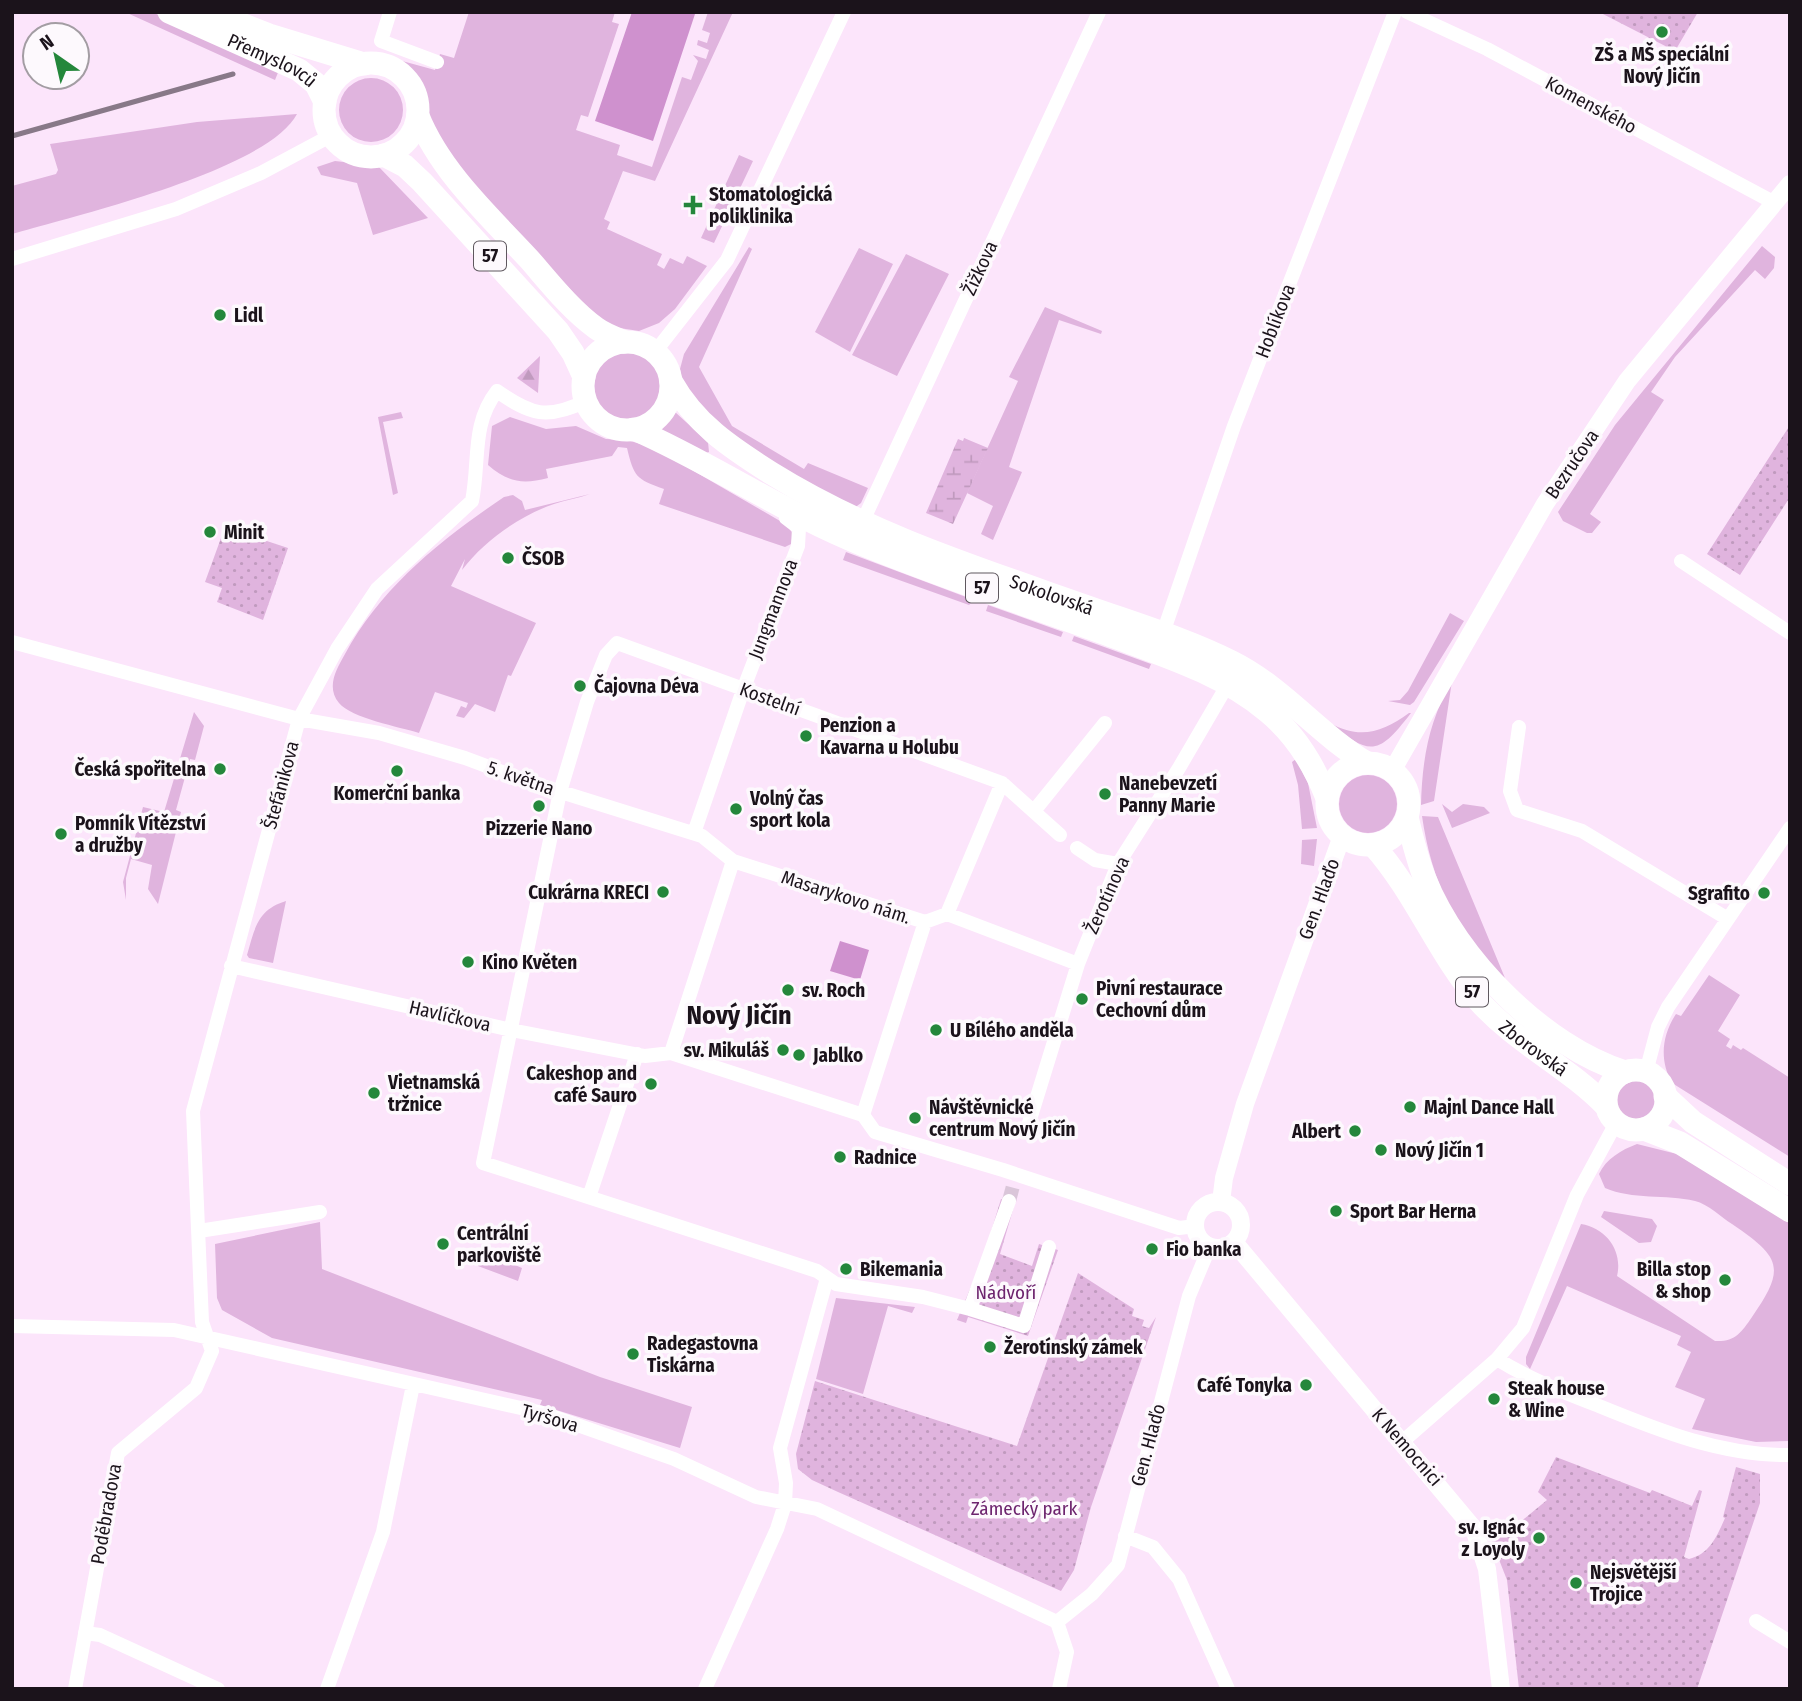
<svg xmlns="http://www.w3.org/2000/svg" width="1802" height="1701" font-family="'Fira Sans Condensed',sans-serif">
<defs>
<pattern id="forest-firs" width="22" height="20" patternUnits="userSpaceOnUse" patternTransform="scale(1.75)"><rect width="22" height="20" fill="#e0b4de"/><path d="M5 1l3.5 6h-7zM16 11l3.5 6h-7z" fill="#c09abe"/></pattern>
<pattern id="wetland-marsh" width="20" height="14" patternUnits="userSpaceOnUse" patternTransform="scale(1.75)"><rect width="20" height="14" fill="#e0b4de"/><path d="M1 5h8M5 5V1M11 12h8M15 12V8" fill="none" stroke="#c09abe"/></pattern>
<pattern id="park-dots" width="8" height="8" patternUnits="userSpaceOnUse" patternTransform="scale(1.75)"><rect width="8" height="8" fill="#e0b4de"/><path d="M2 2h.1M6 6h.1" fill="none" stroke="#c09abe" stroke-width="1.8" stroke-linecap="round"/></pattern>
</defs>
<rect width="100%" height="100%" fill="#fce5fb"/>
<path fill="#e0b4de" d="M125,12h27l127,58 -4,10z
M469,12h146l-3,10 7,2 -31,93 -7,-2 -5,15 44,15 -3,10 35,12 30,-90 9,3 7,-19 -5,-6 13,4 3,-9 -12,-5 1,-5 9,3 3,-10 -8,-3 6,-18h25l-78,169 -32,-10 -19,48 6,3 -3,7 55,25 -5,11 7,4 6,-11 13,6 4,-8 20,10 -32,43 -16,14 -20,8 -33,-5 -122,-125 -55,-76 -5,-32 -7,-14 -17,-17 -16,-6 51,14 5,-16 14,4z
M339 110a32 32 0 1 1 64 0a32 32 0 1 1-64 0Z
M297,114c-29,56 -223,102 -285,120v-48l44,-12 2,-4 -8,-26 147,-22z
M739,155l14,6 -39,82 -13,-5z
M335,161l43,5 50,52 -55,17 -16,-52 -36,-8 -4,-8z
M1762,246l13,11 -1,11 -9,11 -10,-9 -80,87 -24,35 13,8 -74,114 11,8 -9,11h-5l-24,-12 -5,-9 57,-87z
M749,247l3,2 -53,118 33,59 72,43 4,-6 60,25 -7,15 -8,6 -116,-66 -53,-54 -4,-20 4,-15z
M859,248l34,16 -43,88 -35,-20z
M906,254l43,20 -52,102 -45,-21z
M1045,307l57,24 -1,3 -42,-14 -50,147 13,5 -29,68 -12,-6 12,-28 -26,-13 51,-112 -9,-4z
M593 386a34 34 0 1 1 68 0a34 34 0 1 1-68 0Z
M401,412l2,6 -20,4 15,71 -5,2 -15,-78z
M675,412l33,30 1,10 -3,1 -45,-23z
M510,417l36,12 30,-3 30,13 21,1 27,8 133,77 6,9 -2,10 -6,3 -126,-43 5,-15c-28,-10 -30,-12 -37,-41l-9,-1 -6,9 -66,13 2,9c-26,7 -40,4 -60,-13l4,-39z
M590,494c-11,4 -24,6 -36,10 -35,12 -70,37 -92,66l3,-11 -14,27 85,37 -25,53 -3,-1 -13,37 -20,-8 -11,14 -8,-2 5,-10 5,2 2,-5 -33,-11 -16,41c-19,-6 -68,-15 -80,-30 -13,-16 -3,-33 6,-49 36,-67 97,-115 159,-157l9,-2 9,6 3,9z
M846,552l128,48 -5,5 -126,-45z
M988,605l75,27 -2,5 -75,-26z
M1450,613l14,8 -50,81 -4,3 -22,-4 12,-1 8,-9z
M1074,636l77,28 -2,5 -77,-28z
M1452,681l-18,120 -13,4c1,-45 8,-85 31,-124z
M194,712l10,14 -9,34 -5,-1 -14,51 5,2 -23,92 -10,-15 4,-24 -21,-6 -5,19v22l-3,-18 20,-75 21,5z
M1409,713h2c-33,43 -41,43 -81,10 30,17 53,9 79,-10z
M1296,759l12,24 9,45 -15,1 -4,-44 -6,-23z
M1339 804a29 29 0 1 1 58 0a29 29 0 1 1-58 0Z
M1442,804l10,8 11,-8 21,3 6,6 -38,15z
M1422,816l16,1 67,161c-50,-43 -74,-99 -83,-162z
M1317,839l-3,27 -13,-2 1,-24z
M286,901l-13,62 -24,-5 -2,-3c8,-27 10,-45 39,-54z
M1709,975l31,20 -22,36 12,8 -4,7 5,3 2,-4 8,5 2,-2 47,30v79l-118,-74c-13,-23 -10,-48 4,-69l5,2z
M1614 1100a22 22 0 1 1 44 0a22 22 0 1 1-44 0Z
M1637,1144l40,10 113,67v220l-34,1 -64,-13 13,-30 -30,-12 16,-35 -14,-7 4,-9 -114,-50 -37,83 -4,-5v-7l55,-133c26,4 42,28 36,52l98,65c20,1 26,-8 37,-24 35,-50 28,-60 -20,-93 -11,-7 -24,-20 -37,-23 -29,-7 -63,-1 -90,-13l-6,-14c7,-15 22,-24 38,-30z
M1604,1211l48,8 5,7 -6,16 -12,1 -38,-26z
M320,1222l2,47 278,108 92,30 -12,41 -140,-43 2,-5 -270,-62 -50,-28 -5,-12 -2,-54z
M484,1252l38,16 -4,13 -40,-15z
M836,1298l79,9 -3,6 -24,-7 -25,88 -47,-15z"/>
<path fill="url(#forest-firs)" d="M540,356l-2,37 -21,-15z"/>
<path fill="url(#wetland-marsh)" d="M964,438l24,10 -35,76 -27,-11 32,-74 5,2z"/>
<path fill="url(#park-dots)" d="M1599,12h99l-23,39z
M1790,425v72l-50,78 -33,-21z
M225,527l63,21 -25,72 -46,-18 5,-14 -17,-6z
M1001,1199l14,4 -15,51 32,12 7,-22 19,6 -30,86 -60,-19 -2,6 -9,-3 26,-62z
M1078,1273l56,36 -2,7 12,4 -2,6 7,2 7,-11 -65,190 -17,63 -13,21 -223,-99 -26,-12 -14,-11 -2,-15 19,-73 202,65z
M1556,1457l94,36 2,-3 40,16 7,-16 3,1 -18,66 5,2c21,-5 28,-23 36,-41l-2,-1 13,-50 24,7v29l-63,186h-178l-12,-109 -18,-46 18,-1 40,-33 -9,-8z"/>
<path fill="#cf91ce" d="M632,12l63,2 -42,127 -58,-20z
M840,941l29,9 -9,30 -30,-9z"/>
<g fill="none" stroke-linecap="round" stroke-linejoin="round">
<path stroke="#dac6d9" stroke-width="14" stroke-dasharray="14 7" stroke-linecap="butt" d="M1009,1201l4,-15"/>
<path stroke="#fff" stroke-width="14" d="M390,12l-9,29 56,21
M1407,12l80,37 286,153
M12,259l164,-50 85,-36 71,-38
M655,352l72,-92 117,-248
M862,523l237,-511
M1681,561l109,72
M1163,633l71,-207 161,-414
M12,642l287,77 80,14 86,25 64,24 173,54 31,25 192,61 -62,193
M1519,727l-9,64 7,19 65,21 146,88
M1034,811l71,-88
M694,833l49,-143 55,-144 1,-18 -13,-10
M1077,848l18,12 23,4
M947,914l131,50
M925,922l22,-8 55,-131
M231,966l280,64 134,26 26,-3 192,62
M671,1053l62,-192
M1646,1072l12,-45 10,-20 122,-179
M863,1115l12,17 128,38 176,58 17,-2
M1028,1126l50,-162 40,-100 61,-96 49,-84
M589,1197l48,-143
M1009,1201l-39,108 -47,-12 -87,-13 -19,-13 -334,-108 77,-371 27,-90 19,-47 11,-12 385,140 58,52
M199,1231l121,-19
M970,1309l54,17 25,-79
M12,1326l162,4 369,83 131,46 82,38 61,12 240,113
M1497,1359c32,20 66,33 102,47 61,25 124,50 191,49
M1402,1442l95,-83 26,-31 54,-133 39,-72
M1125,1536l28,11 26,32 49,110
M1756,1621l34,21
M1057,1622l35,-28 26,-29 71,-269 21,-50
M1057,1622l10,30 -8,37
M85,1633l15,2 118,54
M75,1689l43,-236 78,-65 16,-37 -10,-29 -9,-211 106,-392 38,-70 40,-60 95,-88c8,-39 -1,-77 25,-110 34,24 50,29 89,10
M327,1689l56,-157 30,-147
M705,1689l72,-160 8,-25 1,-21 -6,-35 47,-170"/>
<path stroke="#fff" stroke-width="18" d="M1392,771l153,-267 82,-123 163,-197
M1221,1202l3,-24 21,-74 97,-268
M1195 1225a23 23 0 1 1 46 0a23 23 0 1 1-46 0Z
M1234,1242l240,287 13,40 14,120"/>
<g stroke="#fff" stroke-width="23">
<path id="s1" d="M169,12l130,58 17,14 9,18"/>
<path d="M211,12l58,23 95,29"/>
<circle cx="371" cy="110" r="47"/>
<path d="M418,116c22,55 71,100 111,143 21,24 41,50 67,69 8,6 19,10 29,14"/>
<path d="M384,155l21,11 17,16 136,149 15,22 11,24"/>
<circle cx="627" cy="386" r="44"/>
<path id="s2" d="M671,381c24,43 59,66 100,92 98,61 209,96 317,134 48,17 98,32 144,55 52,26 86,72 135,101"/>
<path d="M634,429c80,35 151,85 232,117 79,32 160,59 240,88 56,21 116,39 162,78 28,23 46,53 59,86"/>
<circle cx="1368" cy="804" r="41"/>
<path d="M1407,817c5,21 10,42 18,62 32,80 118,167 200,193"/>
<path id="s3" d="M1373,845c42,47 64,107 105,155 38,43 89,66 128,106"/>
<circle cx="1636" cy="1100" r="30"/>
<path d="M1665,1096l28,26 97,62"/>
<path d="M1644,1129l36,14 110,68"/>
</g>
<path stroke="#887988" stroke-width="5" d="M12,136l221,-62"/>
</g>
<g fill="#24873b" stroke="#fdf9fd" stroke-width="2.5">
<circle cx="1662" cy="32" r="7"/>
<path d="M689.5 194.5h7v7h7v7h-7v7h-7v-7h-7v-7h7z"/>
<circle cx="220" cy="315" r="7"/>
<circle cx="210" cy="532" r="7"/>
<circle cx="508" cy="558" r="7"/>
<circle cx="580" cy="686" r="7"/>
<circle cx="806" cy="736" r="7"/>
<circle cx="220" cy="769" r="7"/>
<circle cx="397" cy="771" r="7"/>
<circle cx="1105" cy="794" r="7"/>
<circle cx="539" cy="806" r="7"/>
<circle cx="736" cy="809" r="7"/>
<circle cx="61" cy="834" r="7"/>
<circle cx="663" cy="892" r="7"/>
<circle cx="1764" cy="893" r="7"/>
<circle cx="468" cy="962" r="7"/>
<circle cx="788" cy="990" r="7"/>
<circle cx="1082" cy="999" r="7"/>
<circle cx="936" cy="1030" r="7"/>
<circle cx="783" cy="1050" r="7"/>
<circle cx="799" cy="1055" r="7"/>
<circle cx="651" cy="1084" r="7"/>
<circle cx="374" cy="1093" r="7"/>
<circle cx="1410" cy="1107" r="7"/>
<circle cx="915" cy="1118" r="7"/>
<circle cx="1355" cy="1131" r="7"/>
<circle cx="1381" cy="1150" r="7"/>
<circle cx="840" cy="1157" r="7"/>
<circle cx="1336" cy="1211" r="7"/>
<circle cx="443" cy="1244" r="7"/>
<circle cx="1152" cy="1249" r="7"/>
<circle cx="846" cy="1269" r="7"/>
<circle cx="1725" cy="1280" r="7"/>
<circle cx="990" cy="1347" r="7"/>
<circle cx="633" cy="1354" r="7"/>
<circle cx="1306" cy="1385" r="7"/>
<circle cx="1494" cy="1399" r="7"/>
<circle cx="1539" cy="1538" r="7"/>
<circle cx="1576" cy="1583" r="7"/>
</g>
<g text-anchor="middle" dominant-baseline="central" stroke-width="7" stroke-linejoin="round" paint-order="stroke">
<g fill="#fdf9fd" stroke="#5f585f" stroke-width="2">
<rect x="474" y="241.5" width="32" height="29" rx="5"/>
<rect x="966" y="573.5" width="32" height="29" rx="5"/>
<rect x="1456" y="977.5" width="32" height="29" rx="5"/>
</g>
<g font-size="18" font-weight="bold" fill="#1b131b">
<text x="490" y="256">57</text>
<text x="982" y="588">57</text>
<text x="1472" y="992">57</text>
</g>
<g font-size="19" font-weight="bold" fill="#1b131b" stroke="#fdf9fd" text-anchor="start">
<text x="1662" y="54" text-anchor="middle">ZŠ a MŠ speciální<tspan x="1662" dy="22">Nový Jičín</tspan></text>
<text x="709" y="194">Stomatologická<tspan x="709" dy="22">poliklinika</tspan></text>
<text x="234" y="315">Lidl</text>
<text x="224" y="532">Minit</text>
<text x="522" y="558">ČSOB</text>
<text x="594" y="686">Čajovna Déva</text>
<text x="820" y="725">Penzion a<tspan x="820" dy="22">Kavarna u Holubu</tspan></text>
<text x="206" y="769" text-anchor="end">Česká spořitelna</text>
<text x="1119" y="783">Nanebevzetí<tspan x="1119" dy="22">Panny Marie</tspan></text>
<text x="397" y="793" text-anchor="middle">Komerční banka</text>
<text x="750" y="798">Volný čas<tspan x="750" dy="22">sport kola</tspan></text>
<text x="75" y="823">Pomník Vítězství<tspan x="75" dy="22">a družby</tspan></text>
<text x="539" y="828" text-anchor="middle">Pizzerie Nano</text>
<text x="649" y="892" text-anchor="end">Cukrárna KRECI</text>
<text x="1750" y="893" text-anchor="end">Sgrafito</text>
<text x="482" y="962">Kino Květen</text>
<text x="1096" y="988">Pivní restaurace<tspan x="1096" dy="22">Cechovní dům</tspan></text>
<text x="802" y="990">sv. Roch</text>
<text x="950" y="1030">U Bílého anděla</text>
<text x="769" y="1050" text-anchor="end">sv. Mikuláš</text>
<text x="813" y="1055">Jablko</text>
<text x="637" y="1073" text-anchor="end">Cakeshop and<tspan x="637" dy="22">café Sauro</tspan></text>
<text x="388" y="1082">Vietnamská<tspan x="388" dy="22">tržnice</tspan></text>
<text x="929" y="1107">Návštěvnické<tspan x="929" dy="22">centrum Nový Jičín</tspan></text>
<text x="1424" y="1107">Majnl Dance Hall</text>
<text x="1341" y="1131" text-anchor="end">Albert</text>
<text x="1395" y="1150">Nový Jičín 1</text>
<text x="854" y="1157">Radnice</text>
<text x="1350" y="1211">Sport Bar Herna</text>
<text x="457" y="1233">Centrální<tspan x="457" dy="22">parkoviště</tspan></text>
<text x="1166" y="1249">Fio banka</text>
<text x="860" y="1269">Bikemania</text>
<text x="1711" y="1269" text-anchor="end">Billa stop<tspan x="1711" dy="22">&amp; shop</tspan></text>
<text x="647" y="1343">Radegastovna<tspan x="647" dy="22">Tiskárna</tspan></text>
<text x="1004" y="1347">Žerotínský zámek</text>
<text x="1292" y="1385" text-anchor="end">Café Tonyka</text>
<text x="1508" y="1388">Steak house<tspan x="1508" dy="22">&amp; Wine</tspan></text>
<text x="1525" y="1527" text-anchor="end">sv. Ignác<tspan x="1525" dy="22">z Loyoly</tspan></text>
<text x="1590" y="1572">Nejsvětější<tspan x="1590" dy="22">Trojice</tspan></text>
</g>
<g font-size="19" fill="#1b131b" stroke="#fdf9fd">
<text stroke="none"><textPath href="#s1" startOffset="114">Přemyslovců</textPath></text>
<text transform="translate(1591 105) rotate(28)">Komenského</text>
<text transform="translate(980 268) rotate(-65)">Žižkova</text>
<text transform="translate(1275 321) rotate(-69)">Hoblíkova</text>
<text transform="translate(1572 464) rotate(-56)">Bezručova</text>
<text stroke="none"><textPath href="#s2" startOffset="444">Sokolovská</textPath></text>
<text transform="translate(773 609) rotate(-69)">Jungmannova</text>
<text transform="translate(770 699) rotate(20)">Kostelní</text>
<text transform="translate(521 778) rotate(19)">5. května</text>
<text transform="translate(281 785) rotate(-75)">Štefánikova</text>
<text transform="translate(1107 895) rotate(-66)">Žerotínova</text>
<text transform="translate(846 897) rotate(18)">Masarykovo nám.</text>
<text transform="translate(1319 899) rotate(-70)">Gen. Hlaďo</text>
<text transform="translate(450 1016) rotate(13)">Havlíčkova</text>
<text stroke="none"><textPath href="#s3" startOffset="261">Zborovská</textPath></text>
<text transform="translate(550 1418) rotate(16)">Tyršova</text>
<text transform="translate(1148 1445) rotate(-75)">Gen. Hlaďo</text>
<text transform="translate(1407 1447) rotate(49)">K Nemocnici</text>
<text transform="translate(106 1514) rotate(-80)">Poděbradova</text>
</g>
<g font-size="19" fill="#6d246e" stroke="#fdf9fd">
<text x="1006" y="1292">Nádvoří</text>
<text x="1024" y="1508">Zámecký park</text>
</g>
<g font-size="26" font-weight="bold" fill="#1b131b" stroke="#fdf9fd">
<text x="739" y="1015">Nový Jičín</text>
</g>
</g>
<rect width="1802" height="1701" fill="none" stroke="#1b131b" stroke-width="28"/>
<g transform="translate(56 56) rotate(326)"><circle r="33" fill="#fdf9fd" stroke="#a39da3" stroke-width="2"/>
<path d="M0-5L12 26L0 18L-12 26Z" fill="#24873b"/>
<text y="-10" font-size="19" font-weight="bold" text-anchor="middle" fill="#1b131b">N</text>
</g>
</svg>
